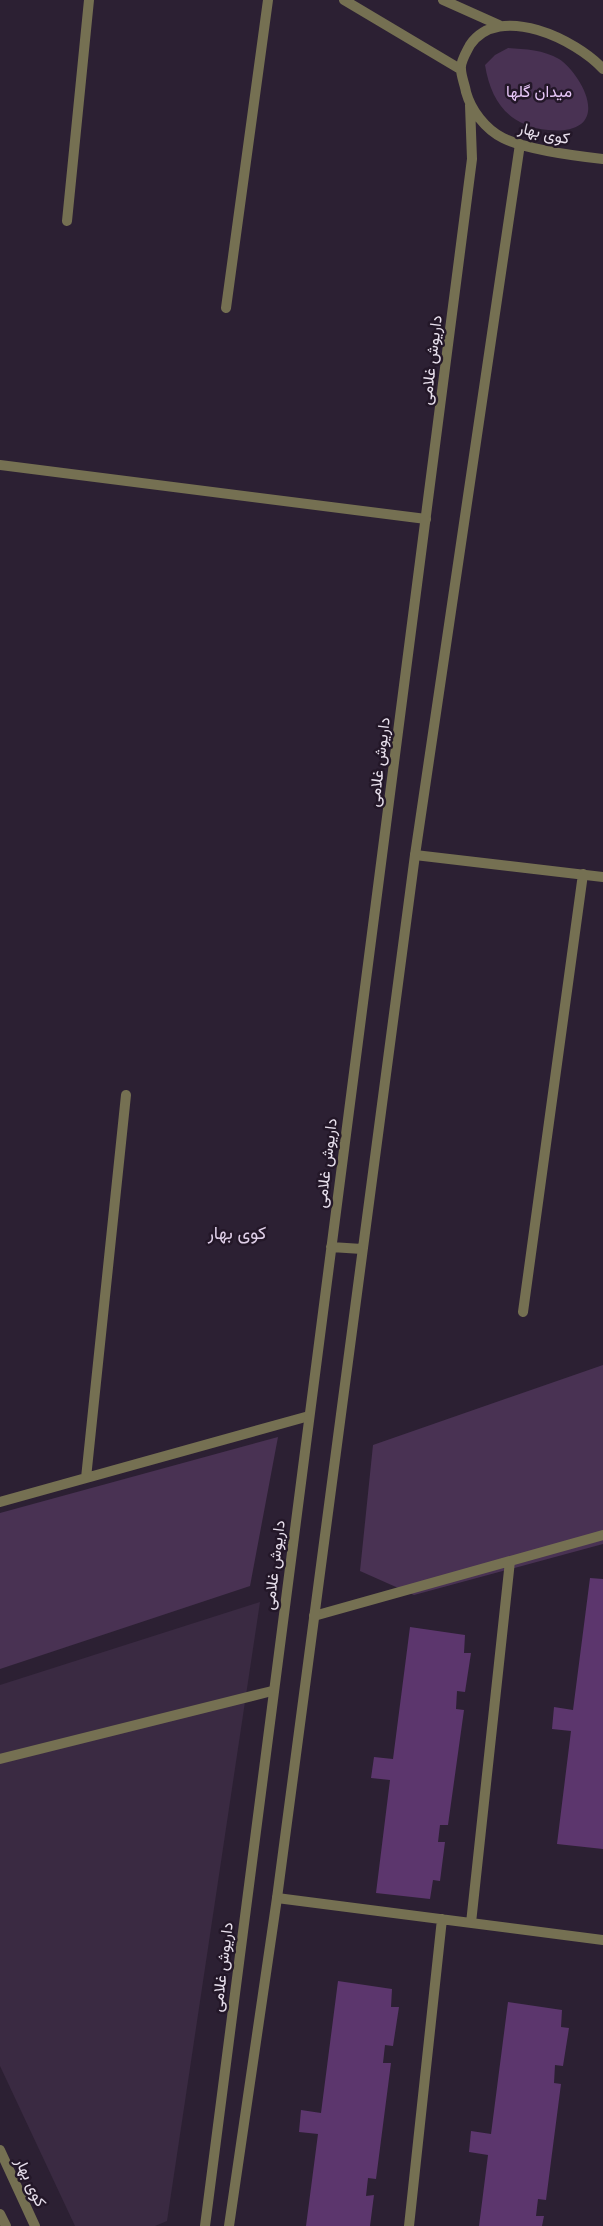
<svg xmlns="http://www.w3.org/2000/svg" width="603" height="2226" font-family="'Fira Sans',Vazirmatn,sans-serif">
<rect width="100%" height="100%" fill="#2c2033"/>
<path fill="#3a2a42" d="M260,1602l-93,619 -12,5h-80l-75,-160v-381z"/>
<path fill="#493253" d="M508,48c17,1 36,2 51,11 16,10 42,49 22,65 -10,7 -22,7 -33,6 -39,-4 -57,-28 -63,-65l10,-10z
M603,1365v179l-189,51 -54,-24 13,-126z
M278,1437l-28,149 -250,83v-156z"/>
<path fill="#5c366d" d="M590,1578l13,1v270l-46,-5 14,-113 -19,-2 2,-22 19,3z
M410,1627l55,8 -1,18h7l-6,39 -8,-1 -1,18 8,1 -16,115h-8l-2,17h7l-5,39 -7,-1 -3,19 -54,-6 14,-113 -19,-2 3,-21 19,2z
M338,1981l54,8 -1,18h8l-6,39 -8,-1 -2,18h8l-15,116 -8,-1 -2,18 8,-1 -4,31h-64l12,-92 -19,-2 2,-22 20,3z
M508,2002l54,8 -1,17 8,1 -6,38 -8,-1 -1,18 7,1 -15,116 -8,-1 -2,17h8l-2,10h-63l9,-71 -19,-3 2,-21 20,3z"/>
<g fill="none" stroke-linecap="round" stroke-linejoin="round">
<path stroke="#757052" stroke-width="10" d="M67,221l22,-221
M226,308l42,-308
M0,465l426,54
M415,855l188,22
M523,1312l60,-438
M86,1478l40,-383
M0,1502l309,-86
M314,1616l289,-81
M0,1759l272,-68
M277,1898l326,42
M471,1923l39,-362
M409,2226l33,-307"/>
<path stroke="#757052" stroke-width="10" d="M344,0l116,69
M443,0l56,25
M603,69c-26,-29 -104,-67 -133,-24 -3,6 -10,17 -9,24 0,7 4,16 5,23 5,18 19,37 37,46 24,12 73,18 100,21
M331,1247l31,2
M0,2150l35,76
M0,2214l6,12
M205,2226l267,-2067 -2,-54
M229,2226l48,-328 138,-1043 105,-711"/>
</g>
<g text-anchor="middle" dominant-baseline="central" stroke-width="5" stroke-linejoin="round" paint-order="stroke">
<g font-size="16" fill="#e8c7f9" stroke="#231728">
<text x="539" y="91">میدان گلها</text>
</g>
<g font-size="16" fill="#e8e0ed" stroke="#231728">
<text transform="translate(544 133) rotate(13)">کوی بهار</text>
<text transform="translate(431 360) rotate(-83)">داریوش غلامی</text>
<text transform="translate(379 762) rotate(-83)">داریوش غلامی</text>
<text transform="translate(326 1163) rotate(-83)">داریوش غلامی</text>
<text transform="translate(274 1565) rotate(-83)">داریوش غلامی</text>
<text transform="translate(222 1967) rotate(-83)">داریوش غلامی</text>
<text transform="translate(31 2182) rotate(65)">کوی بهار</text>
</g>
<g font-size="18" fill="#e0d0e9" stroke="#231728">
<text x="237" y="1233">کوی بهار</text>
</g>
</g>
</svg>
